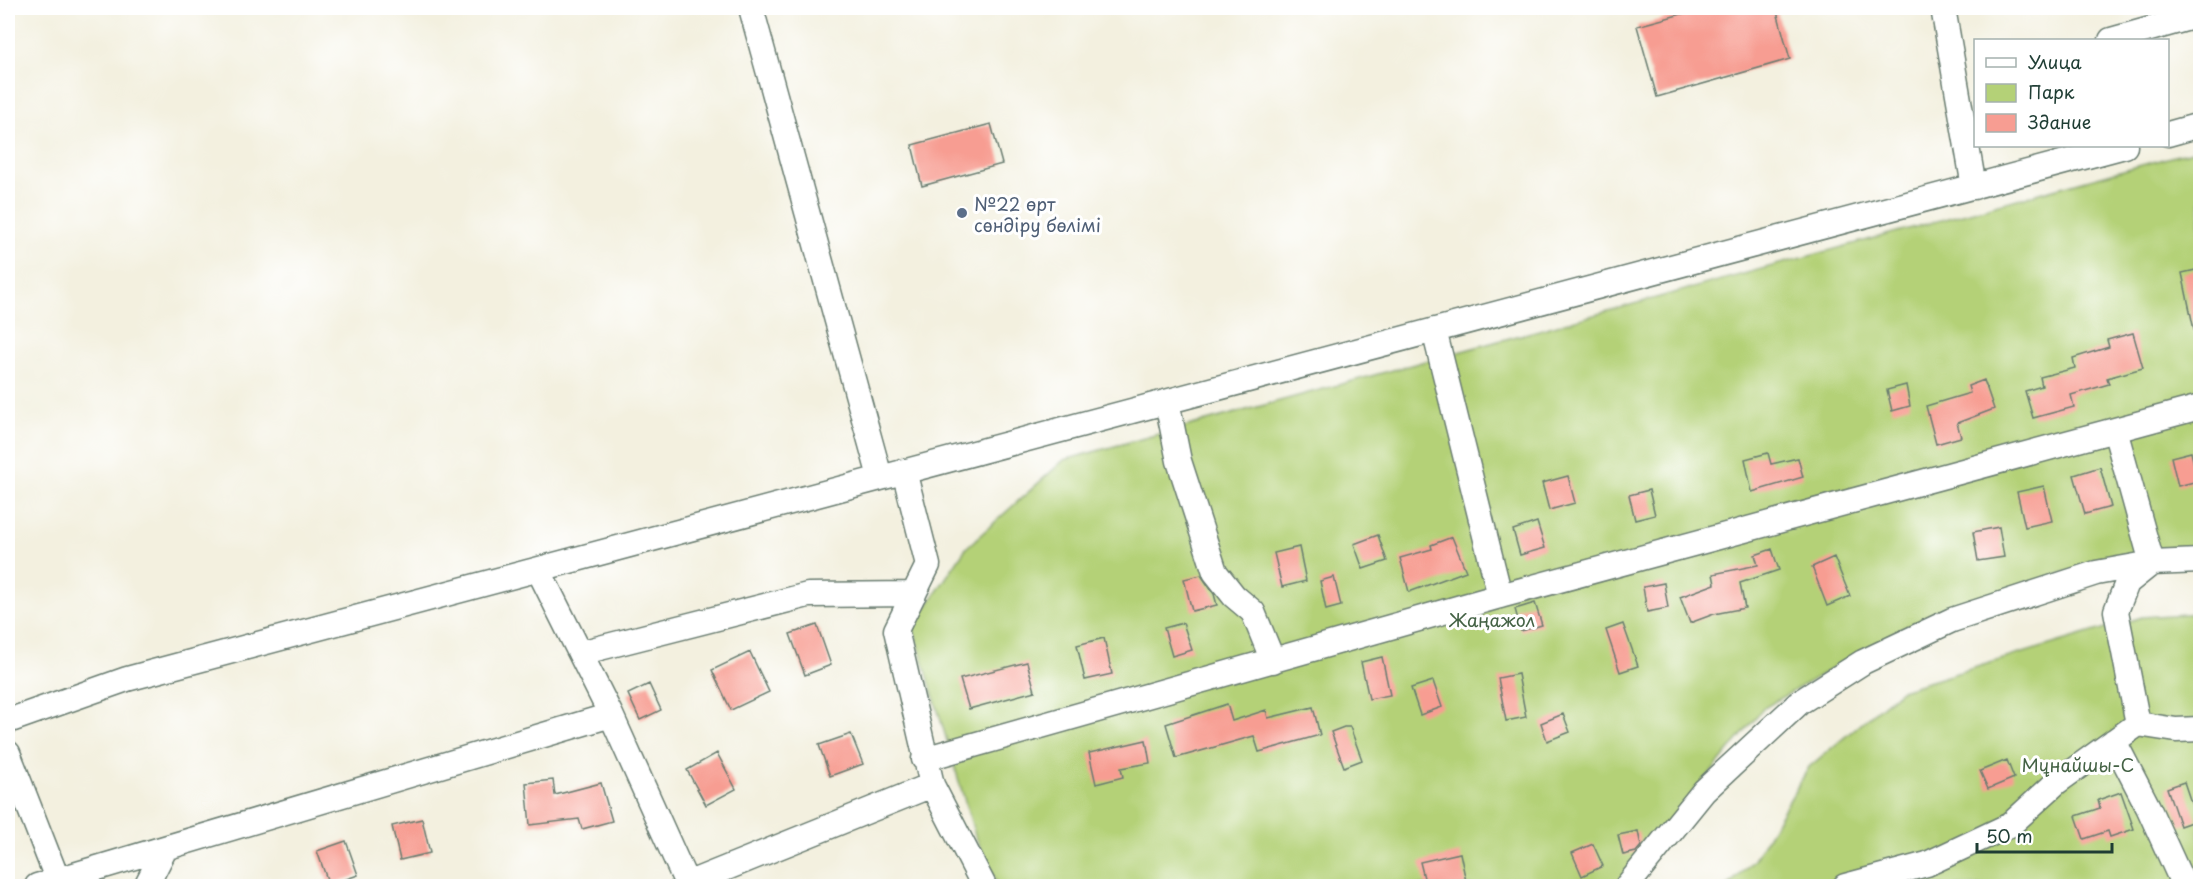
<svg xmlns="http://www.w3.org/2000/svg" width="2208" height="894" font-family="'Playpen Sans',sans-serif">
<rect width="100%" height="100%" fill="#fff"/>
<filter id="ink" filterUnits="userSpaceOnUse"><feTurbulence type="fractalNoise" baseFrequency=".0167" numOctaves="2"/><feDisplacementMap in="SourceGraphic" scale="12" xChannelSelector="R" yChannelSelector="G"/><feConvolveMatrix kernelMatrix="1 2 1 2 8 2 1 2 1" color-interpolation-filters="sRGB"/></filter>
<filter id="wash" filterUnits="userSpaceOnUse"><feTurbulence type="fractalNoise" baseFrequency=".008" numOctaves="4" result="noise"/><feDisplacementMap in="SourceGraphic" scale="24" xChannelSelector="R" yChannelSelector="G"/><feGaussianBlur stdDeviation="1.35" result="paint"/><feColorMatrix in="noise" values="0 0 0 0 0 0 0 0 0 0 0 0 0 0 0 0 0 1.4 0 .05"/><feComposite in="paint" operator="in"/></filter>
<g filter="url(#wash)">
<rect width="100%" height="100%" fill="#f3f0df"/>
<path fill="#b4d177" stroke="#6a8756" stroke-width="1.5" d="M2200,149v403l-135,20 -165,57 -136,79 -146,178h-620l-23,-51 -62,-208 53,-79 98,-88z
M2200,613v273h-472l26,-26 55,-93 92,-77 241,-73z"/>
<g id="blocks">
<path fill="#f79d92" d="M1704,8h72l14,51 -133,38 -20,-71z
M991,124l11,40 -80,22 -10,-41z
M2200,269v61h-6l-12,-57z
M2133,333l10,35 -36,10 2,6 -38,11 3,12 -41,11 -8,-27 17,-5 -2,-9 35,-9 -2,-10 36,-11 -2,-7z
M1984,380l10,29 -37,14 4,14 -25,7 -10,-38 44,-13 -2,-7z
M1906,385l4,21 -18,5 -5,-21z
M2191,452l7,29 -20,5 -7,-29z
M1768,453l3,11 27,-6 5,19 -51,15 -7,-33z
M2100,467l11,40 -26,7 -11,-39z
M1568,476l7,27 -26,7 -7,-27z
M2044,486l8,35 -27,6 -8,-35z
M1649,490l6,25 -20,5 -6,-25z
M1537,522l8,26 -25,7 -7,-25z
M1999,527l5,30 -26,4 -5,-29z
M1378,535l9,26 -24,8 -9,-25z
M1452,537l14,34 -57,21 -9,-34 32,-9 -1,-4z
M1299,547l7,34 -24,6 -8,-34z
M1772,549l7,21 -39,13 5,25 -31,6 -24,9 -10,-26 35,-13 -2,-10 45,-9 -3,-10z
M1834,557l16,39 -23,10 -15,-39z
M1201,575l13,19 3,11 -25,6 -8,-32z
M1334,577l7,29 -15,4 -6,-29z
M1664,583l4,25 -21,4 -4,-25z
M1535,603l7,22 -21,6 -6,-22z
M1183,623l9,27 -20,6 -8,-28z
M1623,624l15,42 -18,6 -14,-42z
M817,625l14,40 -26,10 -15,-41z
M1104,638l8,36 -27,6 -8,-35z
M750,652l19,40 -38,18 -19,-40z
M1382,657l8,38 -21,4 -8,-37z
M1027,662l8,29 -66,18 -9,-30z
M1518,674l8,43 -20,4 -8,-43z
M1433,681l9,26 -22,8 -9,-27z
M649,684l12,26 -21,10 -12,-26z
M1227,704l5,17 34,-11 2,8 45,-11 7,28 -61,17 -5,-16 -78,22 -10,-34z
M1563,714l7,18 -23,9 -6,-18z
M1344,727h6l12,33 -18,7 -13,-35z
M851,734l12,30 -33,12 -11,-31z
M1146,740l4,23 -29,5 2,9 -27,7 -7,-31z
M717,753l19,36 -30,16 -19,-35z
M2007,760l7,18 -26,11 -8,-18z
M553,780l2,15 46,-12 11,38 -30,8 -3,-10 -49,6 -4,-42z
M2184,782l13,38 -17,6 -13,-38z
M2121,792l13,37 -24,8 -2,-6 -24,8 -8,-23 24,-8 -2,-8z
M422,819l8,34 -30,7 -8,-34z
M1638,831l3,15 -5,6 -13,3 -5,-20z
M346,841l12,34 -29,10 -12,-34z
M1593,844l10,22 -21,10 -10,-23z
M1460,853l7,33h-41l-6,-24z"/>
</g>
</g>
<g filter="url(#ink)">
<use href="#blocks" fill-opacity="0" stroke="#697c70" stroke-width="1.5"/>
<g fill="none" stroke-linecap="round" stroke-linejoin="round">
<defs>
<path id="minor" d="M751,8l129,469
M1943,8l31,179
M2111,40l89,-25
M2168,134l32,-9
M1434,330l66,266
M1167,402l12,59 36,111 19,24 19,16 20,49
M2115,430l37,133 -25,20 -11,28 22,113
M904,471l24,94 -32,65 36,155 52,101
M539,571l72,144 77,171
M580,653l228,-58 106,-1
M8,721l119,-42 1998,-533
M2114,741l34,66 36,79
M8,753l50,128
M924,759l576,-163 700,-189
M687,884l245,-99
M37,886l574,-171
M146,886l19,-37
M1627,886l77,-95 96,-89 63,-40 89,-42 144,-47 56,-10 48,-2
M1845,886l82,-22 83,-39 47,-43 81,-58 38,6 24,-1"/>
</defs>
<use href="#minor" stroke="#697c70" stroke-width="27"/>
<use href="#minor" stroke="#fff" stroke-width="24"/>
</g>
</g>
<circle fill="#5c6f8a" stroke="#fff" stroke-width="2" cx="962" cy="213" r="6"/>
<g text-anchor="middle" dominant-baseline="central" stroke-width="6" stroke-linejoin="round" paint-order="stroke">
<g font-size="18" fill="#4e5e75" stroke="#fff" text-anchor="start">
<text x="974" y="203">№22 өрт<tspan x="974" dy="21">сөндіру бөлімі</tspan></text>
</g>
<g font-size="18" fill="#446245" stroke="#fff">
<text x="1492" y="619">Жаңажол</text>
<text x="2078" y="764">Мұнайшы-С</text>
</g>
</g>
<rect width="2208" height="894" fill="none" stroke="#fff" stroke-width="30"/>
<rect x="1974" y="39" width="195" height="108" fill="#ffffff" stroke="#a5b1ae" stroke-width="1.5"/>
<rect x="1986" y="58" width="30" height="9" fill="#ffffff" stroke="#a5b1ae" stroke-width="1.5"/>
<text x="2028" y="69" font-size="18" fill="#1f3d34">Улица</text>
<rect x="1986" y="84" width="30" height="18" fill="#b4d177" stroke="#a5b1ae" stroke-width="1.5"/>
<text x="2028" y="99" font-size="18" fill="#1f3d34">Парк</text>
<rect x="1986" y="114" width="30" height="18" fill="#f79d92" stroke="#a5b1ae" stroke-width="1.5"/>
<text x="2028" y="129" font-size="18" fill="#1f3d34">Здание</text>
<path d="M1977 843v9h135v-9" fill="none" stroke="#1f3d34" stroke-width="3"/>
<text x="1986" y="843" font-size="18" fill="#1f3d34" stroke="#ffffff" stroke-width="4.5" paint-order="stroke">50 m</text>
</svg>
